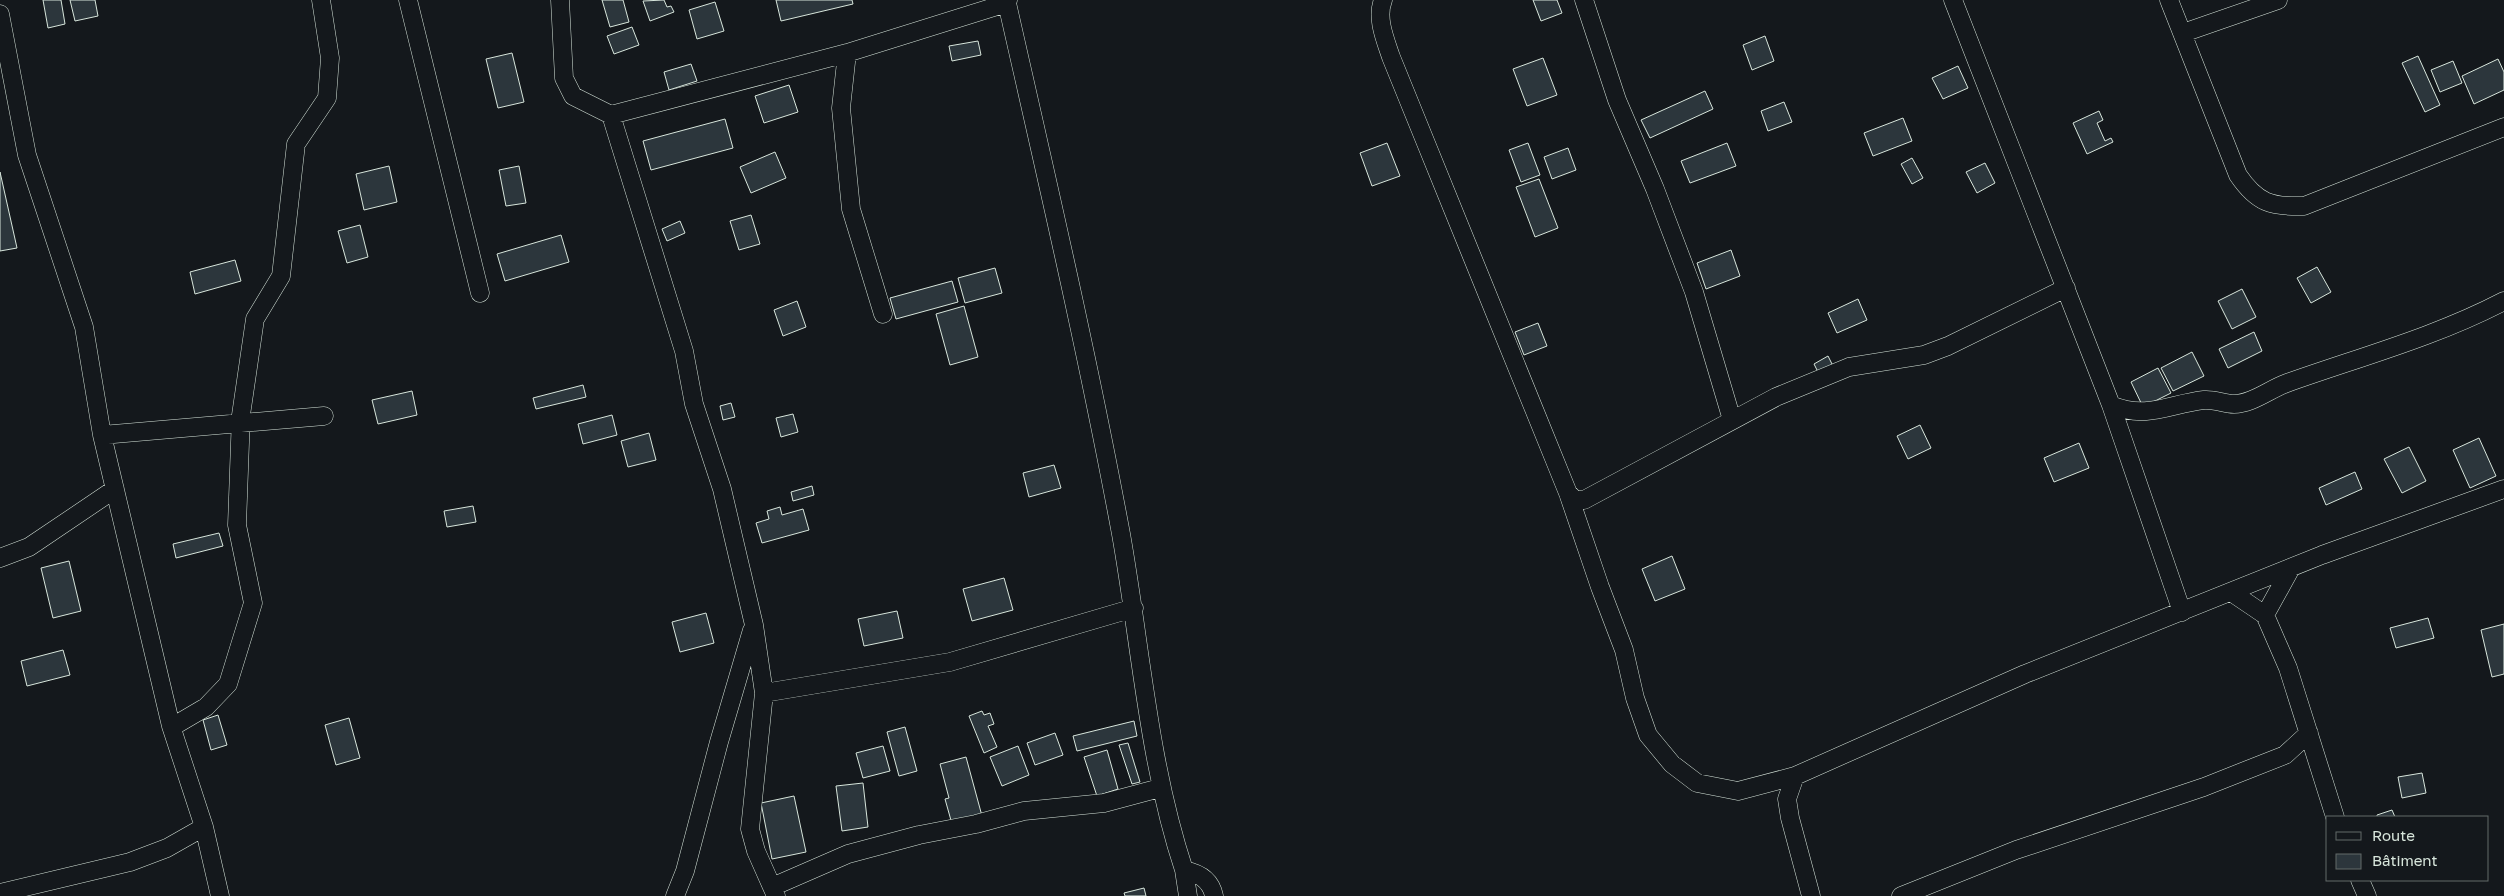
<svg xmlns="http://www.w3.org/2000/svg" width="2504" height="896" font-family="'Golos Text',sans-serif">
<rect width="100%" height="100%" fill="#14181c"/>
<path fill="#2c363c" stroke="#d8e6dc" d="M43,0h18l4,24 -17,4z
M70,0h25l3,16 -23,5z
M602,0h21l6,22 -19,5z
M664,0l3,7 4,-1 3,6 -24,9 -7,-20z
M776,0h76l1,4 -72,17z
M1533,0h24l5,13 -21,8z
M715,2l9,29 -27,8 -8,-29z
M632,27l7,18 -25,9 -7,-18z
M1765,36l9,25 -22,9 -9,-25z
M978,41l3,14 -29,6 -3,-15z
M512,53l12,49 -26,6 -12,-49z
M2418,56l22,49 -15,7 -23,-49z
M1543,58l14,37 -30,11 -14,-37z
M2498,59l6,13v18l-30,14 -12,-28z
M2453,61l9,22 -22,9 -9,-22z
M691,64l6,17 -28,9 -5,-18z
M1958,66l10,22 -25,11 -11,-21z
M789,85l9,27 -34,11 -9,-27z
M1705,91l8,18 -63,29 -9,-18z
M1784,102l8,20 -24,9 -7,-20z
M2099,111l4,9 -6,3 8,18 6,-3 2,4 -26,12 -14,-31z
M1903,118l9,23 -39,15 -9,-23z
M725,119l8,29 -82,22 -8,-29z
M1387,143l13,33 -28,10 -12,-33z
M1528,143l12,32 -19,7 -12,-32z
M1727,143l9,23 -46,17 -9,-22z
M1568,148l8,22 -24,9 -8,-22z
M775,152l11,26 -35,15 -11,-26z
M1912,158l11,20 -11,6 -11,-20z
M1985,163l10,20 -18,10 -11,-21z
M389,166l8,36 -33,8 -8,-36z
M519,166l7,37 -20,3 -7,-36z
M0,172l17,76 -17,3z
M1539,179l19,49 -23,9 -19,-50z
M751,215l9,29 -21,6 -9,-29z
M680,221l5,12 -18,8 -5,-12z
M360,225l8,32 -21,6 -9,-32z
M561,235l8,27 -64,19 -8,-27z
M1731,250l9,26 -34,13 -9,-26z
M235,260l6,21 -46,13 -5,-22z
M2317,267l14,25 -20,11 -14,-25z
M995,268l7,25 -37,10 -7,-25z
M952,281l6,21 -62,17 -6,-21z
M2242,289l14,28 -24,12 -14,-28z
M1858,299l9,21 -30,13 -9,-20z
M797,301l9,26 -23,9 -9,-26z
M964,306l14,51 -28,8 -14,-51z
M1538,323l9,23 -23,9 -9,-23z
M2254,332l8,19 -34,17 -9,-19z
M2192,352l12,24 -31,15 -12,-23z
M1828,356l6,12 -14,8 -6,-12z
M2158,368l13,25 -28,14 -12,-25z
M583,385l3,12 -50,12 -3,-11z
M412,391l5,24 -39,9 -6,-24z
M731,403l4,14 -12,3 -3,-14z
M793,414l5,18 -17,5 -5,-19z
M612,415l5,20 -34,9 -5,-20z
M1920,425l11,23 -23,11 -11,-23z
M649,433l7,27 -28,7 -7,-26z
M2479,438l17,38 -26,12 -17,-38z
M2079,443l10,25 -35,14 -10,-24z
M2409,447l17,34 -24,12 -18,-34z
M1054,465l7,23 -32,9 -6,-24z
M2355,472l7,17 -36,16 -7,-17z
M812,486l2,9 -21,6 -2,-9z
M473,506l3,16 -29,5 -3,-16z
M780,507l2,8 21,-6 6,21 -47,13 -6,-20 13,-4 -2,-8z
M219,533l4,13 -47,12 -3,-14z
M1672,556l13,33 -30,12 -13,-32z
M69,561l12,50 -28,7 -12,-50z
M1004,578l9,32 -41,11 -9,-32z
M897,611l6,27 -39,8 -6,-27z
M706,613l8,30 -34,9 -8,-30z
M2428,618l6,20 -38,10 -6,-20z
M2504,624v50l-12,3 -11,-47z
M63,650l7,25 -43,11 -6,-25z
M982,711l2,4 6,-2 4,11 -6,2 9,21 -13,6 -15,-37z
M218,715l9,30 -16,5 -8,-30z
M349,718l11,40 -24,7 -11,-40z
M1134,721l3,15 -60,15 -4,-15z
M905,727l12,44 -18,5 -12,-44z
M1055,733l8,22 -28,10 -8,-22z
M1128,743l12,39 -8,2 -13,-39z
M883,746l7,25 -27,7 -7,-25z
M1018,746l11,29 -27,11 -12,-29z
M1107,750l11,39 -21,7 -13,-39z
M966,757l16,59 -30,8 -7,-25 4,-1 -9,-34z
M2422,773l4,20 -24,5 -4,-21z
M863,783l5,44 -26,4 -6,-45z
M794,796l12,56 -34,7 -11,-56z
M2392,810l3,7h-18v-2z
M1144,888l2,8h-21l-1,-3z"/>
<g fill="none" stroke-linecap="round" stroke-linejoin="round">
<defs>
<path id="minor" d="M408,0l72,293
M560,0l4,78 9,18 38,19 236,-62 160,-50 1,-3
M1383,0c-7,18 2,39 8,57l177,436 32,94 24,63 11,48 13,37 24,29 25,19 41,8 57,-15 230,-102 297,-119 182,-66
M1584,0l33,100 38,89 39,103 38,128
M1953,0l158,405 71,207
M2169,0l69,175c19,28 33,32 66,31l200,-79
M1007,3c40,177 81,353 114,531 20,113 27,227 63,336 15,3 27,10 30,26
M0,14l27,141 57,172 18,108 69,291 33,101 16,69
M2183,33l95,-33
M847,53l-6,55 10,101 32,105
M611,115l73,236 10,53 28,85 32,136 10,68 -14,136 6,22 20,45
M2111,405c36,15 58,-1 93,-5 11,-1 20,4 30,4 18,0 36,-15 53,-21 73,-26 148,-46 217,-82
M102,435l222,-19
M1568,493l7,7h9l192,-103 73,-30 75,-12 24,-9 118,-58
M0,558l29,-11 86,-58
M2231,592l34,23 23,53 47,149
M2265,615l26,-47
M764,693l186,-31 184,-54
M172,727l34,-20 22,-23 25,-81 -16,-78 4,-110 14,-96 26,-43 15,-132 31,-46 3,-40 -9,-58
M1795,776l-8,23 3,19 21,78
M1184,870l4,26
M2360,880l7,16
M772,887l76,-33 71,-19 57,-11 48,-13 80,-8 56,-15
M0,893l130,-31 37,-14 37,-21
M675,896l10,-25 34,-129 33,-112
M1901,896l115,-46 188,-63 81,-32 24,-22"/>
</defs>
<use href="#minor" stroke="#d8e6dc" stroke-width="19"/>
<use href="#minor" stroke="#14181c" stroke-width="18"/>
</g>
<rect x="2326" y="816" width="162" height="65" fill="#14181c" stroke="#626a69"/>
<rect x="2336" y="832" width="25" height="8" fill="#14181c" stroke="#626a69"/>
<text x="2372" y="841" font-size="15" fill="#d8e6dc">Route</text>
<rect x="2336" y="854" width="25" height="15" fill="#2c363c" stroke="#626a69"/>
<text x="2372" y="866" font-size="15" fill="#d8e6dc">Bâtiment</text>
</svg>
